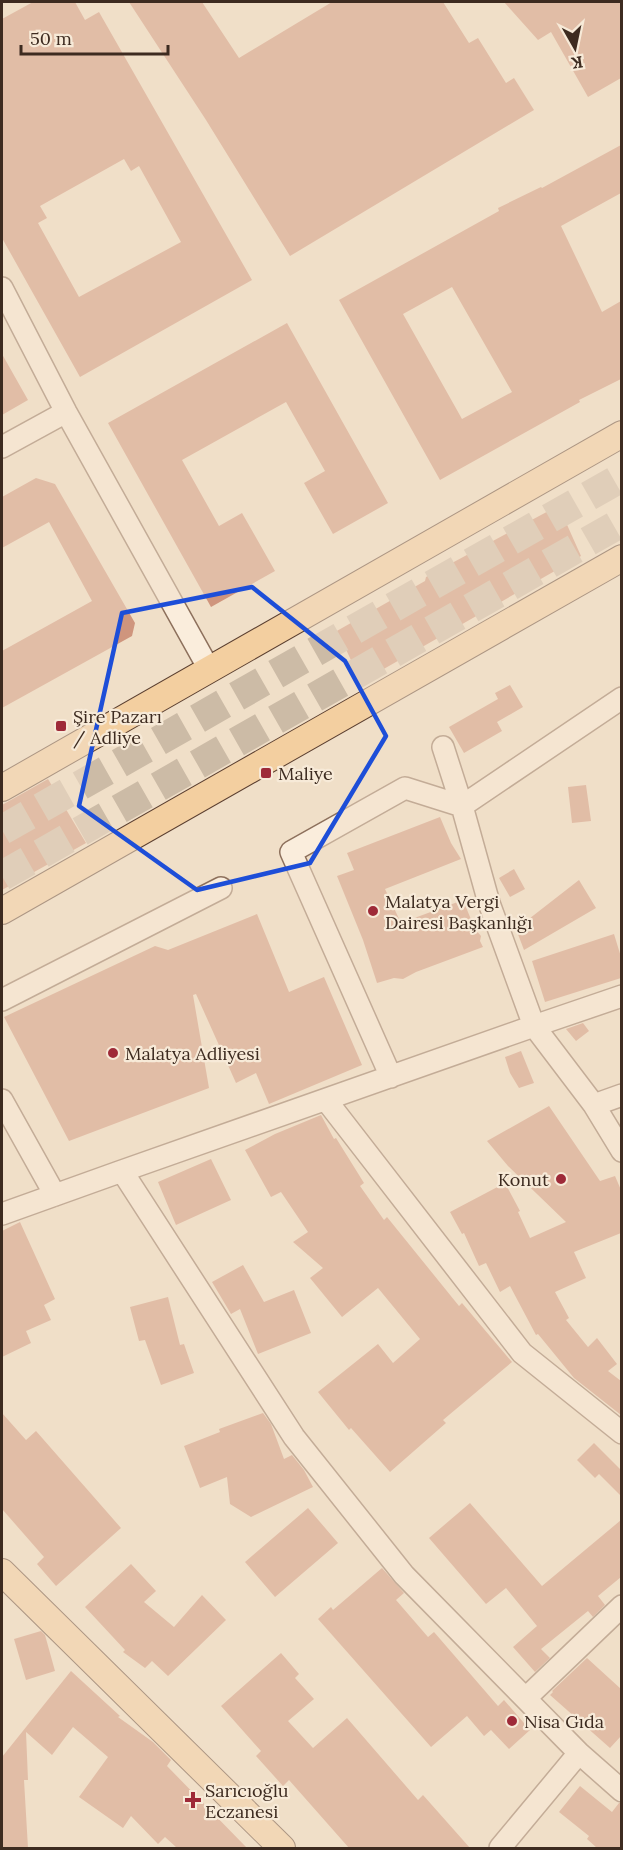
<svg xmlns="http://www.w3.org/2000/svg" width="623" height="1850" font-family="Lora,serif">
<rect width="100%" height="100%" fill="#f0dfc8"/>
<path fill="#cf957d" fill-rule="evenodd" d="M33,2h42l10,18 14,-8 153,268 -172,97 -78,-139v-219zM124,159l7,12 8,-5 42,76 -102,55 -41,-74 9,-5 -7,-12z
M129,2h73l37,56 93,-56h111l26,41 9,-5 28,45 8,-5 20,32 -244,146 -84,-136z
M504,2h117v76l-33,19 -37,-65 -13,8z
M621,145v48l-60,33 41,86 19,-11v78l-42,21 1,2 -140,78 -101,-180 160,-89 -1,-3 43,-21 1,1zM452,287l60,105 -50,27 -59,-105z
M287,323l101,180 -55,31 -29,-51 21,-12 -39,-69 -104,58 37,66 23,-13 33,58 -64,36 -103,-184z
M2,354l26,46 -26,15z
M36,478l19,6 80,139 -3,13 -130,72v-57l90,-50 -43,-79 -47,26v-51z
M554,508l10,10 17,38 -220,126 -17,-37 -2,1 -7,-14 90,-51 1,-4z
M510,685l13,22 -26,15 5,9 -38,22 -15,-26 49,-28 -3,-6z
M48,779l38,64 -84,47v-85z
M586,785l5,36 -19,2 -4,-36z
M440,817l11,26 10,16 -76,30 16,34 62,-23 12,29 6,7 -1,5 3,6 -67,25 -13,7 -9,-1 -17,5 -14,-43 -26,-64 17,-6 -7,-17z
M514,869l11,20 -15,8 -11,-19z
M579,880l17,28 -72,42 -8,-21z
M257,914l32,78 35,-15 38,88 -93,39 -13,-31 -20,10 -40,-89 -3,1 16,93 -140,53 -65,-124 151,-71 13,4z
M614,934l7,23v21l-76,24 -13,-41z
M583,1023l6,8 -13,10 -10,-12z
M521,1051l13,32 -15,5 -9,-15 -5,-16z
M549,1106l51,75 15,-5 6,14v43l-47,19 12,26 -31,14 14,26 -3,2 22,27 9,-9 20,26 -9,7 13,10v34l-47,-37 -36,-44 -2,1 -26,-49 -10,6 -14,-29 -7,3 -15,-33 -2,1 -12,-22 55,-29 15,28 -2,1 12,26 36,-16 -58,-56 -21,-25z
M321,1115l13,24 2,-1 28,45 -4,3 24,34 3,-3 72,89 3,-3 50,59 -69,58 3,3 -56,49 -39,-44 -2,2 -31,-38 60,-48 15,19 27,-24 -42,-51 -36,29 -32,-39 13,-10 -30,-26 15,-10 -27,-40 -10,5 -26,-47 30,-16z
M211,1159l20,41 -55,25 -18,-43z
M20,1222l35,77 -11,6 7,15 -25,11 5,12 -29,14v-126z
M243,1265l21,37 30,-12 17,43 -53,21 -18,-45 -9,5 -19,-32z
M168,1297l12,48 4,-1 10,29 -33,12 -16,-45 -6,1 -9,-34z
M2,1413l24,27 10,-9 85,97 -65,58 -19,-22 7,-7 -42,-48z
M263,1413l8,11 13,35 8,-4 12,15 9,17 -62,30 -21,-13 -3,-27 -27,11 -16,-42 36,-14 -1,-3z
M594,1443l27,27v26l-22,-22 -4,4 -18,-18z
M470,1503l72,83 79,-66v57l-23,19 7,9 -12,12 -5,-6 -47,38 9,9 -15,14 -22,-25 24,-21 -31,-38 -20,16 -57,-66z
M308,1508l30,35 -63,54 -30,-35z
M131,1564l25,27 -12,11 30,25 28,-32 24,25 -58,56 -16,-15 -7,7 -22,-16 2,-2 -40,-43z
M382,1568l22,25 -8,7 32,37 6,-5 64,74 6,-6 26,30 -21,19 -18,-19 -7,6 -17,-20 -36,31 -113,-128 13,-12 2,3z
M41,1631l4,4 10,36 -29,9 -12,-41z
M281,1653l18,21 -4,4 19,21 -26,22 25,27 34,-30 71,82 5,-5 47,53h-121l-60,-68 -6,6 -27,-30 5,-5 -40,-45z
M587,1658l34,31v47l-11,12 -60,-53 3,-3 -1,-1z
M71,1671l49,45 -2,1 35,25 18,18 -4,6 80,82h-70l-12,-11 -7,7 -27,-28 -8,12 -44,-31 29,-40 -35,-30 -21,28 -26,-23 2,48h-4l4,68h-26v-91z
M580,1786l32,26 7,-9h2v45h-24l-10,-9 2,-3 -30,-24z"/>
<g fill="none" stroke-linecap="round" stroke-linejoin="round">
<path stroke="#ccbba6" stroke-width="30" stroke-dasharray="30 15" stroke-linecap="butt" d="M2,830l620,-353
M2,876l620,-354"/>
<defs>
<path id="minor" d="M2,288l64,124 143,257
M2,447l64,-35
M622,698l-160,108 27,97 45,123 88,-30
M443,747l19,59
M2,1000l219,-112
M391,1077l-100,-225 114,-64 57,18
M2,1100l53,95
M326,1100l196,253 100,80
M594,1105l28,46
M122,1171l412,-145 60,79 28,-10
M2,1214l120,-43 172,266 110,138 175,178 43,38
M526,1698l96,-92
M500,1848l79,-95"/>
<path id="major" d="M2,788l620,-354
M2,911l620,-353
M2,1572l280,276"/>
</defs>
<use href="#minor" stroke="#8d705c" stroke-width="24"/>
<use href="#major" stroke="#5b3f30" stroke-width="28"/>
<use href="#minor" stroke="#faeddc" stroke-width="21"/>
<use href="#major" stroke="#f3cfa0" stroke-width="26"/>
</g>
<path d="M0 0H623V1850H0ZM252,587l93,74 41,75 -76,127 -113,27 -118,-84 43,-193z" fill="#f0dfc8" fill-opacity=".55" fill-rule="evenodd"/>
<path fill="none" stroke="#1d4ed8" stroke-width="4.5" stroke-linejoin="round" d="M252,587l93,74 41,75 -76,127 -113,27 -118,-84 43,-193z"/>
<g fill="#9e2a38" stroke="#f7ead8" stroke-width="2">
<rect x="55" y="720" width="12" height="12" rx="3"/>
<rect x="260" y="767" width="12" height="12" rx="3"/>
<circle cx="373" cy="911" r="6"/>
<circle cx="113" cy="1053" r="6"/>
<circle cx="561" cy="1179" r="6"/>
<circle cx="512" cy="1721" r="6"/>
<path d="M190 1791h6v6h6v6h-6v6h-6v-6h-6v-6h6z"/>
</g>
<g text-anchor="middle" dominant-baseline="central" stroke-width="4.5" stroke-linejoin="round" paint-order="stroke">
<g font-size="18" fill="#3d2b20" stroke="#f7ead8" text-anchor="start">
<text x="73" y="716">Şire Pazarı<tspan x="73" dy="21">/ Adliye</tspan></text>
<text x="278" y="773">Maliye</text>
<text x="385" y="901">Malatya Vergi<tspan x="385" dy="21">Dairesi Başkanlığı</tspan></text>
<text x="125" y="1053">Malatya Adliyesi</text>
<text x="549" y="1179" text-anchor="end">Konut</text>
<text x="524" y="1721">Nisa Gıda</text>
<text x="205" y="1790">Sarıcıoğlu<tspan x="205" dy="21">Eczanesi</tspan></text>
</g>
</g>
<rect width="623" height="1850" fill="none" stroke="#3d2b20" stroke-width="6"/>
<g transform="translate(575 48) rotate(171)" stroke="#f7ead8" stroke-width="4.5" paint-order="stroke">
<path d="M0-4.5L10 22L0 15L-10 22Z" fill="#3d2b20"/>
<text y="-9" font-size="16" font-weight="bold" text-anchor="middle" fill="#3d2b20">K</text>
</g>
<path d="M21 45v9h147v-9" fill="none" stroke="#3d2b20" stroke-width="3"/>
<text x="30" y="45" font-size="18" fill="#3d2b20" stroke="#f7ead8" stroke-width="4.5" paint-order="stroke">50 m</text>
</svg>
